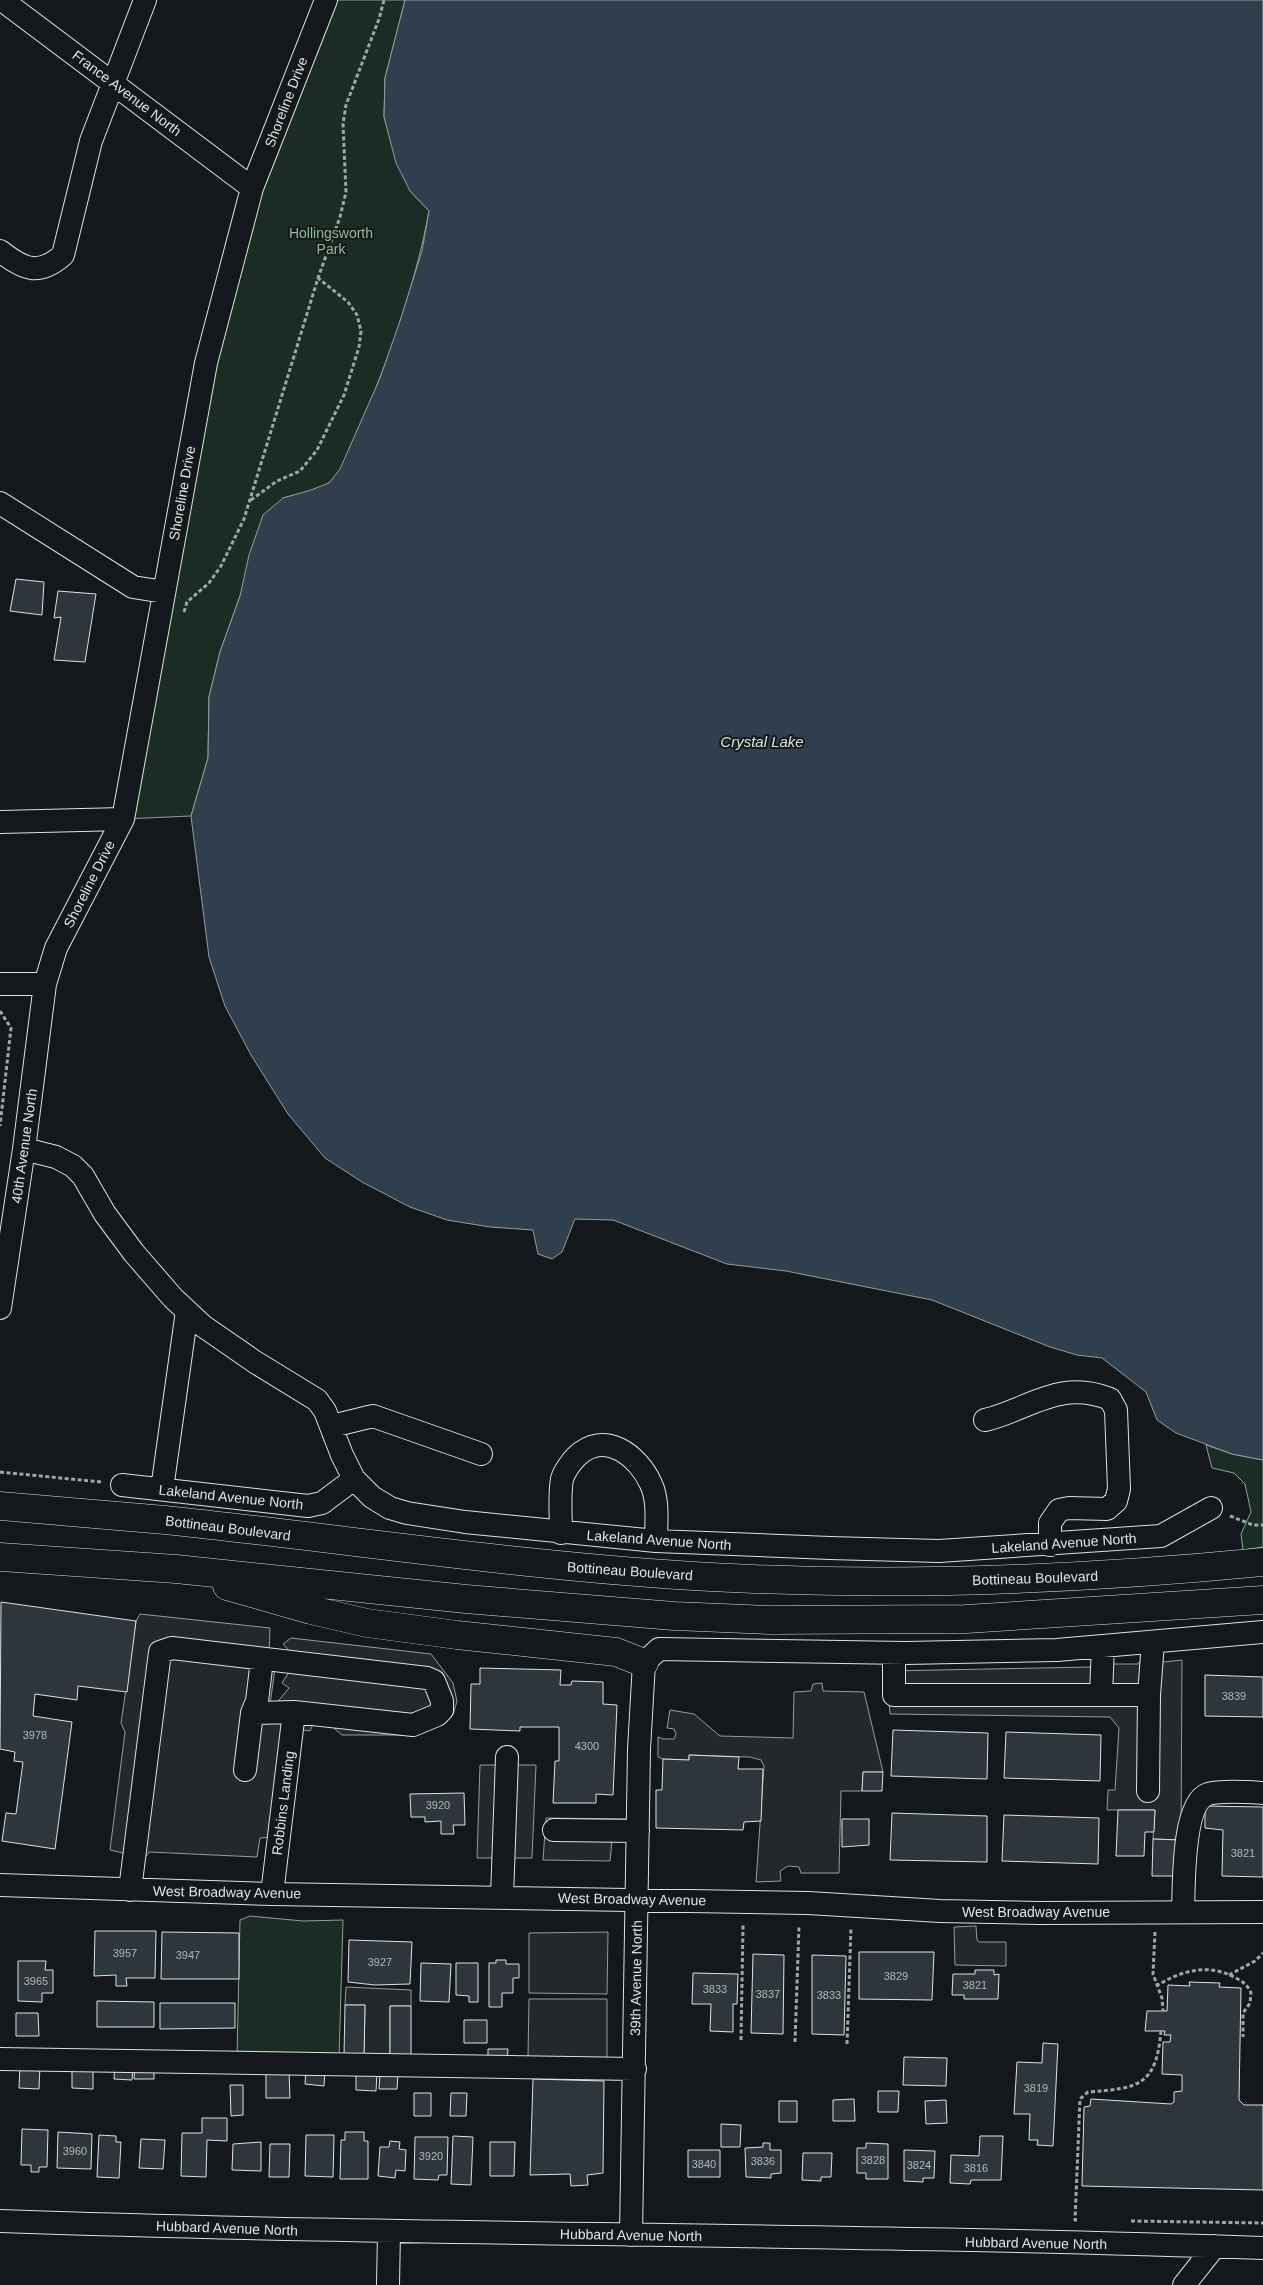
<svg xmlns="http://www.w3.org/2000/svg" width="1263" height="2285" font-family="Helvetica,sans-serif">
<rect width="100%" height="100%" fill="#14181c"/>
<path fill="#1a2d24" stroke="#939e99" d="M326,0h79l-20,78 -1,39 26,74 19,20c-13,71 -38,140 -65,207 -9,21 -17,48 -34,64 -12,10 -33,12 -47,16l-43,98 -20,56 -11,45 -1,61 -17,58 -68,3 129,-631z
M1206,1445l26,9 31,6v87l-20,3 -2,-16 10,-22 -6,-28 -11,-11 -22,-5z
M250,1916l53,5 40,-1 -4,139 -102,-2 3,-137z"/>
<path fill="#24282b" stroke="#939e99" d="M140,1614l130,14 -1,27 6,13 -5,37h5l14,-17 -7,-5 9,-14 3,-13 -11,-12 8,-6 140,16 22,29 4,18 -4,14 -17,11 -19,9h-75l-18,-15h-9l-5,11 -26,-4 -14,110 -10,1 -3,19 -108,-5 -4,6 -35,-8 15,-118 -4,-9 15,-102z
M1161,1659l3,3 18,-2 -1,180 -28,-1 2,-29h-48l1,-20h7l4,-62 -9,-11 -220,-3 -3,-43 204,-4 4,-3h43l2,-3z
M822,1683l1,8 41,1 19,80h-20l-1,19h-21l-2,82h-38l-2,-6 -11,-1 -8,5 1,10 -25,1 8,-116 -3,-6 -11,-3 -61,-2v5l-26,-1 -5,-2v-20l5,2h11l2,-5 -2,-5 -7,-1 3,-18 24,4 26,22 73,2 1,-46 17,-1 2,-7z
M480,1765h56l-4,93h-55z
M546,1818l81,1 -15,21 -2,21 -67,-1z
M976,1926l1,14 2,2h27v24l-51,-1 -1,-38z
M608,1932l-1,62 -78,-1v-60z
M346,1987l65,3v16h-21v52l-26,-1 1,-52h-20z
M529,1999h78v62l-79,-4z"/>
<path fill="#2f3f4d" stroke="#939e99" d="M405,0h858v1460l-31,-6 -56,-21 -19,-13 -11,-28 -44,-34 -25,-3 -27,-8 -118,-47 -146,-29 -59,-7 -114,-44 -38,-1 -13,33 -10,7 -14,-5 -5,-24 -43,-3 -43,-7 -37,-13 -48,-25 -37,-24 -37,-44 -37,-59 -26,-49 -16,-49 -18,-141 17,-58 1,-61 11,-45 20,-56 9,-41 14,-40 20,-17 28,-8 18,-7 11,-14 40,-91 20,-57 22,-70 7,-40 -19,-20 -14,-28 -12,-46 1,-39z"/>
<path fill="#2c363c" stroke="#d8e6dc" d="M16,579l28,3 -2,33 -32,-4z
M58,591l38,3 -11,68 -31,-2 7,-43 -7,1z
M1,1602l135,19 -9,71 -49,-6 -1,14 -42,-6 -2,22 39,6 -17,127 -53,-8 4,-28 10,1 7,-52 -9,-1 1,-9 -15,-3z
M480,1668l81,2 -1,15h11l1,-4 31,1v22l14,1 -4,90 -17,-1v9h-43l2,-42h4v-34h-39v4l-50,-2 1,-45h9z
M1205,1675l58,2v40l-58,-1z
M893,1730l95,3 -1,46 -96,-3z
M1006,1732l95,3 -1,46 -96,-3z
M689,1755l50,2 -1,12h25l-2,52 -17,1 -1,8 -87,-2v-38h6l1,-31 26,1z
M863,1772h20l-1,19h-20z
M464,1793l1,32h-12l1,9h-13v-13l-16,1v-5h-14l-1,-23z
M1205,1806l58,1v70l-41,-1 1,-46 -18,-2z
M1118,1810h37l-1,22h-9l-1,24h-28z
M892,1813l95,3v46l-97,-2z
M1004,1815l95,3 -1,46 -96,-3z
M842,1819h27v26l-27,2z
M1153,1839l28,1 -1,36h-28z
M95,1931h61l-1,47h-29l1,8h-11v-11l-22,1z
M162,1932l77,1v46h-78z
M349,1940l63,2 -2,42 -35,1 -27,-3z
M859,1952h75l-2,48 -73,-1z
M753,1954l31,1 -1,79 -32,-1z
M812,1955l34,1 -2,79 -32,-1z
M496,1960h10v4h13v14h-6v15h-11v14h-13v-44h7z
M18,1961h28l-1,9h8v23h-11v9l-24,-1z
M421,1963l30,1 -2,38 -29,-1z
M456,1963h22v39h-9v-6l-13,-1z
M975,1970h19v5l5,-1 -1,25h-34v-4h-12l1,-21h22z
M693,1973l45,1 -1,30h-4v28l-23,-1 1,-27h-19z
M1189,1982l31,1 -1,4 22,1 -2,112 5,5h19v85l-181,-4 2,-79 6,-1 1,-7 80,5 3,-2v-10l8,-1v-16l-20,-1 1,-32h7l1,-7h-7l1,-4h-20l2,-20h20l1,-26 22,1z
M97,2001l57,1v25h-57z
M160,2003h75v25l-75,1z
M345,2005h20l-1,52 -20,-1z
M390,2006h21v53l-21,-1z
M16,2013h22l1,23h-23z
M464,2020h23v23h-23z
M1043,2043l15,1 -5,102 -16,-1 1,-5h-9l1,-26h-16l3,-52 25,1z
M488,2049h20l-1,13 -19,-1z
M904,2057l43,1 -1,28 -43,-1z
M20,2064h20l-1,25 -20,-1z
M115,2065l18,1 -1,14 -18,-1z
M72,2066h21v23l-21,-1z
M135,2066h19v13h-20z
M306,2070l19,1 -1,15 -19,-2z
M289,2071l1,27h-24v-26z
M356,2072l21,1 -1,18 -20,-1z
M380,2073h18l-1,16h-18z
M533,2079l71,2 -1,92 -16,2 1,10 -17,1 -1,-12 -40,1z
M230,2085h13v30l-12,1z
M878,2091h21l-1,21h-20z
M414,2093h17v23h-17z
M451,2093h16l-1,23h-16z
M854,2099l1,22h-22v-21z
M946,2100l1,23 -21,1 -1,-23z
M779,2101h18v21h-18z
M202,2118h25v23l-20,-1 -1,37 -25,-1 1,-43h20z
M721,2124l20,1 -1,22h-19z
M22,2129l26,1 -1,37h-8v5h-8v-7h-10z
M58,2132l34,2 -1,35 -34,-1z
M345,2132h19v9h4v38h-28l1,-39h4z
M99,2135l17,1v6h5l-2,36 -22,-1z
M306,2135h28l-1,42 -28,-1z
M453,2136l20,1 -2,48 -20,-1z
M980,2136h23l-2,44h-30l-1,4 -20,-1 1,-28 28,1z
M415,2137h33l-1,38h-8l-1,5 -24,-1z
M141,2139l24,1 -2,29 -24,-1z
M390,2141l10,1 -1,7 7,1 -1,21 -9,-1 -1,8 -17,-2 2,-29h9z
M261,2142v29l-29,-1 1,-26z
M490,2142h25l-1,34h-24z
M763,2143h7v7h11v23l-10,1v4l-25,-1 -1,-29 18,-1z
M866,2143l22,1v35h-22v-6h-9v-25h9z
M270,2144h20l-1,33h-20z
M688,2150h32v27h-32z
M904,2150l31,1 -1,27h-11v4l-19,-1z
M803,2153h29l-1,24h-10v4l-19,-1z"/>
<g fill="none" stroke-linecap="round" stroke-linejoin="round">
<defs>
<path id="minor" d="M2,0l250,188
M0,251c24,19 39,25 63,4l28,-114 54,-141
M0,503l133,84 31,5
M0,822l123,-3
M0,984h45
M24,1149l32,8 17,9 10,10 22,38 29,39 39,45 30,28 52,36 62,38 8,11 17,44 12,24
M0,1308l24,-159 21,-165 11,-36 67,-129 83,-456 46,-175 74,-188
M985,1420c45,-11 74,-41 125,-21l6,11 3,79 -3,12 -9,8 -38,-1 -10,2 -9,13v22
M332,1426l41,-10 108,38
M122,1485l186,21 14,-3 32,-24 18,18 18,11 17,5 58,9 191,19 174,7 109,3 222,-15 50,-28
M162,1489l25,-178
M561,1533c0,-18 -2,-37 1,-54 2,-7 9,-17 14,-22 28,-28 62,-2 75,27 8,17 5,39 5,57
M894,1653v42h255l4,-53
M1101,1694l2,-48
M245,1770l7,-57 5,-12 5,-41
M1148,1791l1,-96
M554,1830l84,1
M0,1885l272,9 536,9 132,8 99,2 224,-1
M130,1890l30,-238 12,-4 255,30 7,3 8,20v9l-5,5 -24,10 -119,-13 -42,1
M272,1894l22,-182
M502,1897l5,-140
M1183,1912c1,-25 -1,-109 25,-118 14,-4 40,-2 55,-1
M0,2059l635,10
M0,2221c421,15 842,12 1263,27
M631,2235l8,-486 5,-86 15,-14 247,4 151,-3 206,-18
M388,2285l1,-53
M1184,2285l31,-39"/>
<path id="major" d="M0,1506c55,5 110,9 165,14 182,19 362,47 545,57 185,10 369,3 553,-15
M0,1557l176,12 290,30 208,17 95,4 197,-1 297,-19
M227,1586l84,24 56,13 90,12 159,17 28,11"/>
</defs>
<use href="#minor" stroke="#d8e6dc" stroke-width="24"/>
<use href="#major" stroke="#d8e6dc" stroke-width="29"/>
<path stroke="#9da8a2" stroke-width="3" stroke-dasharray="4 2.5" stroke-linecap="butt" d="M251,500l26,-19 23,-10 17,-21 27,-55 15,-48 2,-16 -4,-16 -9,-13 -30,-24
M184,612l3,-10 22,-19 12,-17 23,-47 74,-241 22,-61 6,-25 -3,-68 3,-19 33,-86 5,-19
M0,1011l11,17 -11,98
M0,1472l101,10
M1230,1516l23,9h10
M1155,1932l-2,42 9,24 1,13
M1229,1975l26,-14 8,-8
M1156,1986c25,-15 51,-23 78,-9 8,4 14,8 17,16l-1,10 -7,10v24
M741,2040l2,-115
M795,2042l4,-116
M847,2044l4,-117
M1077,2220h-2l5,-121 8,-7c50,-4 68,-5 73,-61
M1131,2221l132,2"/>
<use href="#minor" stroke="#14181c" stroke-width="22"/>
<use href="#major" stroke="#14181c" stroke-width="28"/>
</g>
<g text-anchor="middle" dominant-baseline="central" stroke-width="4" stroke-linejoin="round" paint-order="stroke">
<g font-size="11" fill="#adbab4">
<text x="1234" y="1696">3839</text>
<text x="35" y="1735">3978</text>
<text x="587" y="1746">4300</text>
<text x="438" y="1805">3920</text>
<text x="1243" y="1853">3821</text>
<text x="125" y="1953">3957</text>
<text x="188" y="1955">3947</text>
<text x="380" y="1962">3927</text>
<text x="896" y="1976">3829</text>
<text x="36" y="1981">3965</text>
<text x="975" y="1985">3821</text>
<text x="715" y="1989">3833</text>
<text x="768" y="1994">3837</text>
<text x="829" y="1995">3833</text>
<text x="1036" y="2088">3819</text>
<text x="75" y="2151">3960</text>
<text x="431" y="2156">3920</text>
<text x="873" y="2160">3828</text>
<text x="763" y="2161">3836</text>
<text x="704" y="2164">3840</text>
<text x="919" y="2165">3824</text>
<text x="976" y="2168">3816</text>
</g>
<g font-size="14" fill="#d8e6dc" stroke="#14181c">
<text transform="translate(127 93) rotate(37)">France Avenue North</text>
<text transform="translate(286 102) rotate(-69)">Shoreline Drive</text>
<text transform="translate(182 493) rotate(-80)">Shoreline Drive</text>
<text transform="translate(89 884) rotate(-63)">Shoreline Drive</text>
<text transform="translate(24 1146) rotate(-82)">40th Avenue North</text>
<text transform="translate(231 1497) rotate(6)">Lakeland Avenue North</text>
<text transform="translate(228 1528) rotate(7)">Bottineau Boulevard</text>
<text transform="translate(659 1540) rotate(4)">Lakeland Avenue North</text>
<text transform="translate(1064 1543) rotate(-4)">Lakeland Avenue North</text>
<text transform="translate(630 1571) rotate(4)">Bottineau Boulevard</text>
<text transform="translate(1035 1578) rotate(-2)">Bottineau Boulevard</text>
<text transform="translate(283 1803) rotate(-83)">Robbins Landing</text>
<text transform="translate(227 1892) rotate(1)">West Broadway Avenue</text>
<text transform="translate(632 1899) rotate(1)">West Broadway Avenue</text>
<text x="1036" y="1912">West Broadway Avenue</text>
<text transform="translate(636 1978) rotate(-89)">39th Avenue North</text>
<text transform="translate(227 2228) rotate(2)">Hubbard Avenue North</text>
<text transform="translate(631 2235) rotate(1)">Hubbard Avenue North</text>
<text transform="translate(1036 2243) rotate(1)">Hubbard Avenue North</text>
</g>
<g font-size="14" fill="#8ac095" stroke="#14181c">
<text x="331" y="233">Hollingsworth<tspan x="331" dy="16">Park</tspan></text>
</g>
<g font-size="15" font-style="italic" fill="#d8e6dc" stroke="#14181c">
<text x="762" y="741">Crystal Lake</text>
</g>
</g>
</svg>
